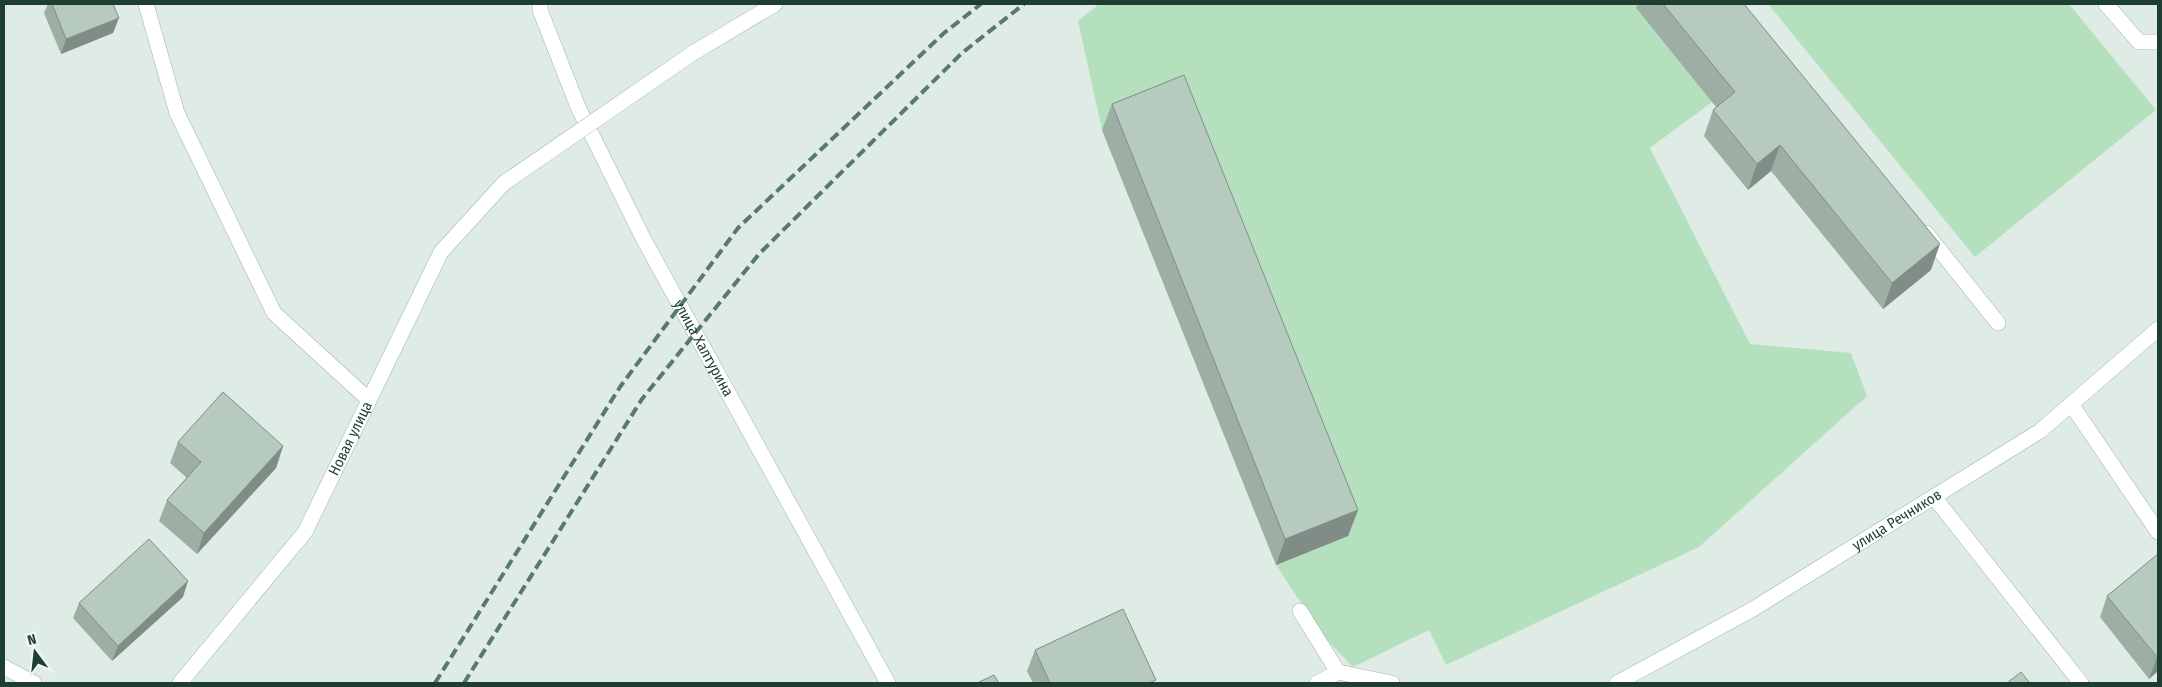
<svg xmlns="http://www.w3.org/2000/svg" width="2162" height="687" font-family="'Fira Sans Condensed',sans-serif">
<rect width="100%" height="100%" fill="#dfece5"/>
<path fill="#b5e0bd" d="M1099,4h542l-5,4 76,94 -62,46 100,196 101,9 16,43 -168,151 -253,118 -17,-35 -76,37 -31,-32 -46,-70 -174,-435 -24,-109z
M1768,4h301l87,106 -181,147z"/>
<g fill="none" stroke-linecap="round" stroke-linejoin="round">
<defs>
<path id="lane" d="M2106,4l33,38h19
M1926,233l72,90
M2071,404l87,128
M1934,497l147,186
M1300,611l38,61
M1317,683l21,-11 54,11"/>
<path id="street" d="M146,4l31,109 97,200 95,87
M4,667l30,16"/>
<g id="secondary">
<path id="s1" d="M540,4v6l38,97 66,133 244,443"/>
<path d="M693,53l82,-49"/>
<path id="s2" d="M180,683l125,-151 136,-280 63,-69"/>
<path id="s3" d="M1617,683l136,-74 287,-178 118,-102"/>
</g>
</defs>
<use href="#lane" stroke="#a1b4ac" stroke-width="16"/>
<use href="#street" stroke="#a1b4ac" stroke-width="16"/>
<use href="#secondary" stroke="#9cb9ac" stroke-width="16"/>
<use href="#lane" stroke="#fff" stroke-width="15"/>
<use href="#street" stroke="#fff" stroke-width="15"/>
<use href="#secondary" stroke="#fff" stroke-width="15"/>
<path stroke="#58796e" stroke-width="4" stroke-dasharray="10 5" stroke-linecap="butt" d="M435,683l185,-296 118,-159 206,-195 37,-29
M464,683l178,-284 117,-145 203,-201 62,-49"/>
<defs>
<path id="secondary-bridge" d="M504,183l189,-130"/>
</defs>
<use href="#secondary-bridge" stroke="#9cb9ac" stroke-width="16" stroke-linecap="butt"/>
<use href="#secondary-bridge" stroke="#fff" stroke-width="15"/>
</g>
<path fill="#9daea5" d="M48,4h65v29l-52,21 -17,-41z
M1638,4h106l187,266 -48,39 -112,-138 -23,19 -44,-54 9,-26 3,-3 -80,-99z
M1112,104l246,406 -10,26 -72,29 -174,-435z
M178,442l105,4 -7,22 -79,86 -38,-33 8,-21 20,-22 -17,-15z
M2158,554v117l-9,8 -49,-62 7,-21z
M183,597l-71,64 -39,-43 6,-15z
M1035,650l120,33h-122l-6,-12z"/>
<path fill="#808d86" d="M119,18l-6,15 -52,21 5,-15z
M1780,145l-9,26 -23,19 9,-26z
M1940,244l-9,26 -48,39 9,-26z
M283,446l-7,22 -79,86 7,-21z
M1358,510l-10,26 -72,29 9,-26z
M188,581l-5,16 -71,64 6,-15z
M2157,657h1v14l-9,8z"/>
<path fill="#b7cac0" stroke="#808d86" d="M52,4h61l6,14 -53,21z
M1663,4h81l196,240 -48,39 -112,-138 -23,19 -44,-54 22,-18z
M1184,75l174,435 -73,29 -173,-435z
M223,392l60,54 -79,87 -37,-33 34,-38 -23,-20z
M149,539l39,42 -70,65 -39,-43z
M2158,554v103h-1l-50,-61z
M1123,609l33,71 -7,3h-99l-15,-33z
M2021,672l9,11h-23z
M994,675l5,8h-22z"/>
<g text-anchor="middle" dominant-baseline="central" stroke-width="5" stroke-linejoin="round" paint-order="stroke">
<g font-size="15" fill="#1e3e32" stroke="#eff8f3">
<text stroke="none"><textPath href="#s1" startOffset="382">улица Халтурина</textPath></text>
<text stroke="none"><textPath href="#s2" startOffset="300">Новая улица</textPath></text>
<text stroke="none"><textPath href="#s3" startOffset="324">улица Речников</textPath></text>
</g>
</g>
<rect width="2162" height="687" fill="none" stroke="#1e3e32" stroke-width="10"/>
<g transform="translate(35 652) rotate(345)" stroke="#eff8f3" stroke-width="4" paint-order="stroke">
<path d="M0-4L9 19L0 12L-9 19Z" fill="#1e3e32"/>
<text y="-8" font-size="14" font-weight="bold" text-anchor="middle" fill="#1e3e32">N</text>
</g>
</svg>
